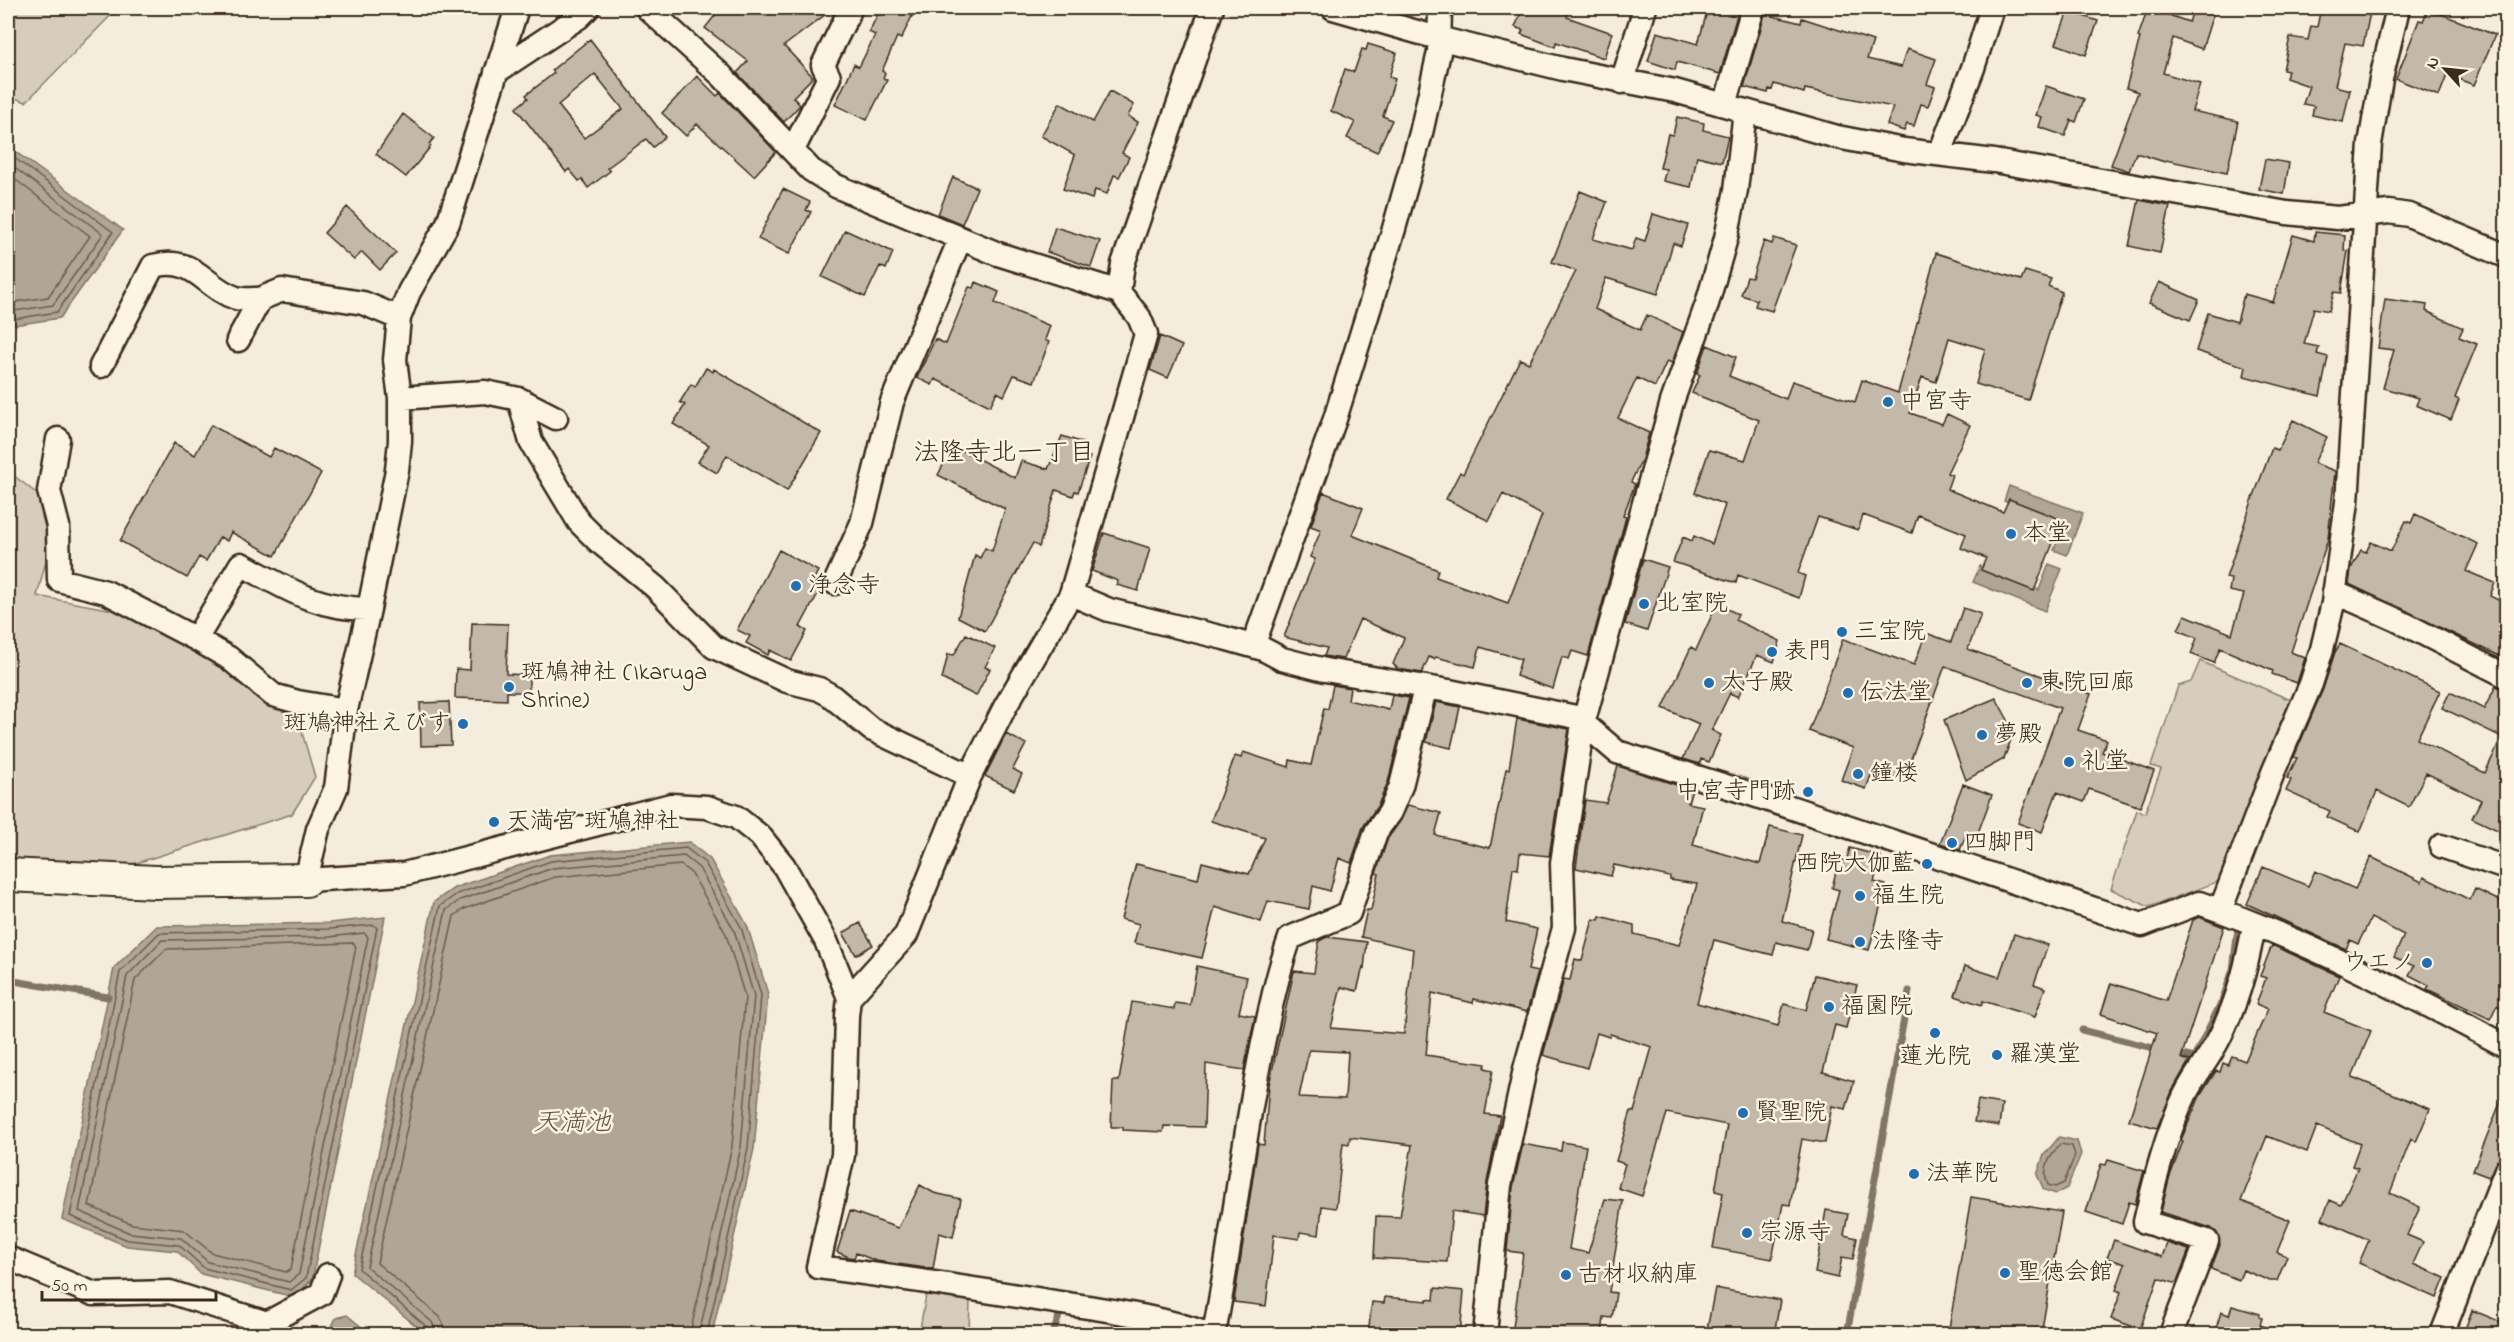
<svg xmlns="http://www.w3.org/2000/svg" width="2514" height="1342" font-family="'Indie Flower','Klee One',sans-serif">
<rect width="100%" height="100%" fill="#f4eddd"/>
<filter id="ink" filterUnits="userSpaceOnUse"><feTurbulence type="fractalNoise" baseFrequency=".0167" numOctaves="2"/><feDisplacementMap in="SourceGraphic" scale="12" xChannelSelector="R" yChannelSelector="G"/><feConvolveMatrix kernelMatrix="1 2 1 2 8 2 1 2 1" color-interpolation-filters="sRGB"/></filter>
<g filter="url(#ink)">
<path fill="#d6cdbd" stroke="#887c6e" stroke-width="1.5" d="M8,8h110l-92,94 -18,-6z
M8,471l47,37 -9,53 -9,35 76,14 103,47 81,58 18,62 -23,37 -181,57 -103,-12z
M2200,661l93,40 -73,180 -71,26 -38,-18 26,-79 8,3 16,-44 -10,-3 27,-80 13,-4z
M926,1295l44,5 -1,34h-50z"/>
<path fill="#b0a596" stroke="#817466" stroke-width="1.5" d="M9,147l114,83 -63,88 -52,8z
M2009,486l74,27 -16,42 -13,-5 10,-27 -60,-22z
M2049,564l13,5 -17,42 -72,-29 7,-16 59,24z
M689,842l21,17 37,66 21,69 -14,155 -42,185h-286l-74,-61 82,-371 20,-14 96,-33z
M385,917l-73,363 -18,17 -93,-23 -24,-23 -50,-5 -65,-27 52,-251 43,-42 172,-3z
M2059,1137l18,4 4,13 -14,34 -11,6 -12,-4 -7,-15 7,-20z
M347,1315l23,19h-42l8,-16z"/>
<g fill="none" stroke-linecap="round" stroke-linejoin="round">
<path stroke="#6a5b4e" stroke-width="1.5" d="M8,153l105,79 -56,80 -49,8
M8,163l95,71 -50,71 -45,7
M8,174l82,62 -42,61 -40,6
M374,925l3,3 -71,350 -15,12 -87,-22 -25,-23 -51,-5 -58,-24 50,-244 39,-39 170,-4z
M364,933l4,4 -69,337 -10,8 -81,-20 -27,-24 -51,-5 -51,-22 48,-235 35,-36 167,-3z
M353,943l3,4 -65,322 -5,3 -74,-19 -28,-23 -52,-6 -43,-18 46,-226 31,-31z
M2060,1144l12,2 3,9 -11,28 -9,4 -7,-2c-7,-17 2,-28 12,-41z
M429,1334l-2,-7 -68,-58 81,-363 17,-12 94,-33 135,-13 19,15 36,64 20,68 -13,153 -41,186
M437,1334l-5,-12 -65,-55 79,-357 14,-10 93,-32 131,-12 15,12 35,62 20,66 -13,151 -42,187
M446,1334l-2,-9 -4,-8 -63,-54 77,-347 10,-7 91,-32 126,-12 11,9 34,60 19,63 -13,149 -42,188"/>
<path stroke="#817466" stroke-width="7" d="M8,980l100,17
M2082,1030l79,20
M2174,1053l20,5 28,-57 11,-31 5,-42 6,1
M1053,1334l7,-21
M1847,1334l62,-343"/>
</g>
<path fill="#c3b9aa" stroke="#3b2a1e" stroke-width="1.5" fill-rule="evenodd" d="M721,8h113l-50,38 29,31 -20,20 7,8 -16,17 -47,-49 11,-12 -43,-33z
M881,8h35l-15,31 -4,-2 -15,34 3,2 -2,5 4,2 -20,40 -32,-15 19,-41 5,3 16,-32 -6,-3z
M1523,8h48l-4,9 45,16 -8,25 -48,-16 -1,5 -34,-13 2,-4 -8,-3z
M1708,8h31l-19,66 -43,-12 -2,8 -27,-9 9,-29 41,12z
M2148,8l41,14 5,-14h21l-13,41 -29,-11 -10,35 37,11 -8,27 46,10 -11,52 -61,-13 -1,2 -29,-9 -7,18 -18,-6 27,-73 -12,-4 14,-50 -2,-1z
M2321,8h50l-8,38 -18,-3 -10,43 15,4 -7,32 -31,-7 2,-9 -11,-2 6,-18 -23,-8 2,-7 -5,-1 7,-33 18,3 3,-14 6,1z
M2428,9l67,26 -21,50 -27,-10 -8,21 -43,-17 23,-59 4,1z
M2068,11l30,10 -12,34 -30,-11z
M1765,14l36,9 1,-5 71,23 -6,18 34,8 6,-18 29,10 -9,25 8,3 -7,19 -7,-2 -7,22 -7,-2 -3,7 -17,-6 6,-18 -88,-18 -1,4 -30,-9 -2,6 -3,-1 -1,4 -24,-6z
M590,39l75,98 -12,10 -7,-8 -39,29 3,3 -22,17 -6,-9 -3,2 -10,-12 -3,3 -50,-64 12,-10 -2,-3 28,-22 -2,-3zM595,74l28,35 -39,29 -26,-33z
M1368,44l29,9 -8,24 6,2 -12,37 9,4 -15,32 -30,-14 8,-16 -24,-11 14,-42 9,3 8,-23 4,1z
M697,76l20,20 3,-3 56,59 -22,24 -57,-52 -11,12 -24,-23z
M2046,86l38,13 -8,23 -5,-2 -6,16 -26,-9 3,-10 -6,-2z
M1110,91l24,14 -6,11 10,6 -16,31 7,4 -10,20 -5,-2 -7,19 -12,-4 -3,9 -29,-10 12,-34 -34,-19 19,-33 33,19z
M403,114l31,24 -5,6 2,2 -25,31 -30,-23z
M1677,117l27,6 -1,7 25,6 -6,26 -25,-6 -6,31 -28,-6 3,-12 -6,-1 8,-34 5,1z
M2265,159l24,4 -5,31 -25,-5z
M953,177l24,11 -15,36 -24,-10z
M783,189l27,13 -4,8 5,2 -22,42 -31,-15z
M1580,191l27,11 -14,37 39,11 4,-12 9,3 8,-27 35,11 -7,21 -8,-3 -15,51 -52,-16 -11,31 45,21 7,-15 36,17 -11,31 -5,-2 -12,26 -18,-9 -19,40 31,15 -7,26 -11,23 4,2 -12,32 3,1 -38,139 -16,-5 -3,8 -7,-2 -9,32 -37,-13 5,-17 -41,-12 -5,20 -39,-10 -2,2 -5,-2 -7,16 -24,-4 -5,-5 11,-26 -44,-19 -17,40 -19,-3 3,-8 -43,-11 31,-78 -5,-2 11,-27 -10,-4 12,-34 40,16 -11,27 86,35 -2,7 72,26 34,-88 -39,-21 -14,27 -43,-22 14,-27 3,2 57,-115 9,4 47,-92 -24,-9z
M2139,200l31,6 -10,47 -31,-7z
M347,207l49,46 -16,17 -18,-18 -8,8 -30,-27z
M1055,227l45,14 -9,26 -44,-15z
M845,230l48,22 -7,17 -6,-3 -15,31 -43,-20z
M2315,232l30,3 -1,15 4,1 -7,42 -7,-1 -5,19 -15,-3 -10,36 15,3 -2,7 11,3 -8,39 -76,-20 2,-9 -50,-16 12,-38 29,9 7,-28 29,8 20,-67 21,6z
M1774,238l22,7 -24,66 -17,-5 2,-6 -16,-5 6,-18 5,1 12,-37 8,3z
M1936,253l85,27 4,-9 26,8 -3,7 14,6 -34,108 -52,-16 9,-35 -36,-11 -13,44 -14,-5 -12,36 32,11 5,-10 23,11 -23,48 5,2 -5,14 56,23 6,-13 53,21 -28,71 -53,-21 5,-12 -25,-10 5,-14 -48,-19 -6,18 -49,-18 -5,15 -40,-13 -20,56 7,3 -6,22 -61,-23 -2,8 -63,-21 10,-25 9,4 2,-5 18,8 13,-39 -30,-12 14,-43 36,10 14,-40 -67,-27 8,-18 -3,-1 10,-29 29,12 -7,19 57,23 6,-18 63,21 7,-22 36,13z
M976,282l23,10 -4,11 55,23 -5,14 4,2 -15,40 -20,-7 -10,21 -7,-4 -7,14 -55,-27 -3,6 -15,-7 18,-39 11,5 23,-57 5,1z
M2159,282l40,18 -9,20 -41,-17z
M2385,299l42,6 -1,6 37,17 -4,9 18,7 -22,54 4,2 -8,20 -35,-15 3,-7 -36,-10 11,-38 -16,-2z
M1160,336l22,10 -14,32 -18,-8z
M706,368l7,4 1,-3 107,64 -34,58 -60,-36 -10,18 -19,-11 11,-17 -36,-21 12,-19 -5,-3 11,-18 4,3z
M2293,420l34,17 -13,26 21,8 -7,68 -37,113 14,6 -8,25 -25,-9 1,-3 -53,-23 -6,15 -23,-9 6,-16 -19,-8 7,-15 47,19 12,-40 -15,-3 2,-12 -5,-1 26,-77 20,-53 6,2z
M211,425l58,32 5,-9 47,25 -46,83 -44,-24 -4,9 -7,-4 -14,24 -7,-4 -12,21 -67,-37 54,-98 21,12z
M1062,436l21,7 -2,6 6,2 -2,4 5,2 -12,35 -3,-1 -2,5 -17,-6 -17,57 -6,-4 -48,88 -27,-14 17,-62 5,3 5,-10 7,3 13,-42 -67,-34 12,-23 8,4 3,-6 54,28 6,-17 27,8z
M2415,514l63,30 -12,27 29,12 -5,13 16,8v55l-157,-75 2,-15 10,-19 5,2 5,-10 20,9 15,-30 5,2z
M1104,533l46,15 -12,43 -21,-6 1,-4 -26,-10z
M779,550l39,21 -5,10 9,5 -22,41 7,4 -16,30 -21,-11 -2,5 -22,-12 4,-7 -13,-6z
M1643,559l25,8 -21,64 -22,-7z
M1717,604l21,10 -3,6 45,21 -6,21 -17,-7 -19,42 -8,-4 -18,37h-1l10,5 -12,27 -8,-3 -1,5 -17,-5 16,-35 -36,-16 28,-61 5,3z
M1963,608l18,6 -13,35 123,45 -13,36 29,10 -5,12 52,19 -14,36 -51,-18 -5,13 -27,-10 -15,40 -24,-9 42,-115 -115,-42 -42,115 -30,-11 -7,19 -25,-9 12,-32 -44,-17 34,-92 71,26 12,-32 25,9z
M472,623l36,1 -2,50 23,1v17h-22v8l-52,-2 1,-29 14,1z
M966,634l29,14 -10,19 5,2 -14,27 -34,-17 6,-25 6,1z
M2340,644l100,47 -23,48 68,34 17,-36 -60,-29 8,-16 34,17 12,-23 10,3v145l-34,-16 9,-18 -55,-27 -17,34 -32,-16 -17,41 -33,-15 3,-6 -44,-20 5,-11 -4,-2 10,-20 -3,-1 29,-68 12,-37z
M1333,685l17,3 -2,12 41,10 3,-15 17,3 -21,84 -10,23 -15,22 -12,36 -12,-5 -9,33 -17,-5 -4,23 -41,-8 -7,21 -46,-15 -13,51 -68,-15 5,-19 -18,-5 15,-55 62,15 4,-17 47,12 16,-36 -54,-17 24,-65 6,2 2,-6 46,15 1,-7 21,5 13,-57 4,1z
M1996,698l18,33 -10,28 -38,21 -22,-60z
M449,702l2,43 -30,1 -1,-43z
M1436,702l24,5 -9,41 -25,-6z
M1517,719l52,10 -20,127 -29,-3 -2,16 -5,-1 -7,54 31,7 -9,41 10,2 -11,40 -53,-13 -1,4 -41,-10 -6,62 60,9 -1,4 8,2 -8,44 15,2 -13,66 -4,34 -31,-5 -5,51 -73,-4 2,-42 24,1 12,-72 -62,-8 -1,7 -6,-1 -7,65 -14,-2 -3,29 -19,-3 -1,7 -25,-4 -8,71 -32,-4 24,-158 6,1 5,-60 25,-114 20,2 5,-32 8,-4 40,5 -3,26 -1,-1 -6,24 -16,-4 -10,41 73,6 9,-85 -52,-12 6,-27h4l8,-36 -3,-1 12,-35 13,-18 7,-15 33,8 -6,22 55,13 16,-79h3zM1309,1050l39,2 -3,47 -46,-2z
M1006,734l20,10 -13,25 9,5 -8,16 -29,-14z
M1618,766l74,24 -4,13 15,3 -10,39 67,19 10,-37 32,8 -20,86 30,8 -5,21 -31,-8 -3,13 -59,-15 -17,63 81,23 6,-22 22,6 9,-35 42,10 -11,43 -11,-3 -12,47 31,9 -8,28 -14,-3 -7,37 -23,-4 -12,66 -7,-1 -11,55 -59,-11 10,-55 -8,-2 12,-66 -60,-12 -25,83 -24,-8 7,-24 -9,-3 15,-50 3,1 18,-65 -42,-13 -1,3 -12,-4 -10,35 -44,-13 21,-76 6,1 5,-21 7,2 11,-42 6,1 1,-4 34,9v9l45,11 18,-61 -27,-4v-3l-56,-12 -3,11 -35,-8 9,-68 21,3z
M1963,784l29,11 -16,43 -10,-3 -6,15 -20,-7z
M1850,848l31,8 -7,26 12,3 -17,65 -43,-11 13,-49 -7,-2 7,-29 7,2z
M2371,857l51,25 2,-5 46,23 5,-11 31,15v106l-9,-5 -7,14 -63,-30 2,-4 -20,-10 5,-9 -20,-9 10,-22 -33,-17 -13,26 -8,-4 -4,9 -99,-45 16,-37 45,19 7,-15 40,18z
M2199,917l25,10 -43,131 8,3 -16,28 -16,39 -28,-8 28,-87 -56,-19 10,-31 55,18 27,-81z
M860,923l13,22 -17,10 -13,-22z
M2014,934l34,11 -14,39 11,4 -10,29 -52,-16 -1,4 -27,-9 10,-30 34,11z
M2272,945l67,31 -15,36 47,19 -19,46 78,32 -14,33 -5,-3 -21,54 30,14 -13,28 16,7 -10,22 32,14 -8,20 -78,-35 10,-23 -47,-21 8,-19 11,5 17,-37 -6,-2 8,-22 -43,-18 -10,26 -40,-16 -26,65 49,19 -13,32 10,4 -10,25h-7l-27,-11 -4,10 -28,-11 9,-24 -3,-12 -6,-5 -50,-16 8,-33 14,-38 -2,-1 19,-44 16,-25 4,1 3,-9 5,2 4,-9 13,5 23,-52 -12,-5 10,-26 -6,-2z
M1197,966l50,11 -8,36 16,3 -11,54 -38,-6 -2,63 -40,-1 -1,6 -40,-2v-3h-12l2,-46h6l13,-79 42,7 1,-6 15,2z
M2506,1088v69l-9,3 -8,17 -16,-6z
M1978,1100l24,4 -3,22 -25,-4z
M1562,1142l24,4 -17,103 19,4 17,-54 18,2 -14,91 7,1 -4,25 -8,-1 -2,18h-90l11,-82 -16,-2 6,-64 10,-43 38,7z
M2108,1160l36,11 -9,33 -6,-2 -7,22 -36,-12 15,-48 5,1z
M920,1185l14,8 27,6 -8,38 -14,-4 -6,36 -57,-8 -20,-8 -2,5 -5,-1 -12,-5 13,-41 48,17z
M1971,1197l91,15 -21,123h-93z
M1826,1210l22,4 -4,21 13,3 -4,21 -11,-2 -4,21 -23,-5z
M2114,1240l48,17 5,-14 22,7 -12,31 -3,2 -16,-5 -18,51 -29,-10 10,-27 -5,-2 9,-26 -18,-6z
M1435,1288l29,3 -4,44h-92l4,-33 12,1 1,-6 42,4v-2l7,1z
M1715,1288l65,12 -6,35h-68z
M2232,1306l28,8 -1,3 3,1 -2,7 17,6v4h-63l7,-23 8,3z
M2472,1310l34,14v11h-43z"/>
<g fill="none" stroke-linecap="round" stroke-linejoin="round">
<defs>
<path id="street" d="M517,8l-69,215 -39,69 -10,26 -4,42 5,38v43l-3,29 -28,139 -23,101 -10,78 -18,41 -12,51 98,-6 267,-69 36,2 29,10 24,19 24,30 42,75 23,57 -2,18 -4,139 -25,112c79,10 158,22 237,35 51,8 104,14 152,32
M647,8l74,67 90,95 25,16 162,68 121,38 20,25 7,17 -75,260 -66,113 -35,69 -64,159 -57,63
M1333,8l105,30 125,31 112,22 162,46 67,13 90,11 293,52 50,5 52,-6 20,3 97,41
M496,72l83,-55 9,-9
M1622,82l23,-74
M1725,105l28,-97
M793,150l36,-73 -6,-12 28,-57
M1940,153l33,-85 19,-60
M1119,292l4,-28 89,-256
M238,340l22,-41 22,-9 81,13 36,15
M101,366l52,-100c42,-11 50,21 83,32 7,2 17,1 24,1
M400,398l85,-6 34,7 37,19
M519,399l12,43 48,80 19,19 57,46 59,60 73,34 32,8 11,6 41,34 99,47
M58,439l-9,52 9,35 1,54 47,12 90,47 45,-75c45,24 75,45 128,45
M835,583l27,-60 30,-121 68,-163
M2334,592l63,28 109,56
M1071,594l38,16 115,28 39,11 19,10 43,11 124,21 127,26 41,35 134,42 391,131 57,-22c105,36 209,91 307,143
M196,639l33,19 44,37 25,7 48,8
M1253,646l82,-227 58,-187 28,-99 18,-81 1,-44
M2441,846l65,22
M2220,911l54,-141 37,-86 11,-35 11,-46 14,-101 23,-358 11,-65 17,-71
M8,1258l86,36 76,-2 97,31 54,-29 7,-19
M1211,1334l5,-11c17,-91 27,-184 46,-275 8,-37 15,-74 28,-110l59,-25 27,-81 14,-20 11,-26 24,-97
M1485,1334l15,-149 25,-116 39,-141 -2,-65 21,-139 89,-322 35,-98 19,-66 10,-48 9,-79
M2171,1334l36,-93 -62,-19c10,-43 21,-87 40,-127 8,-16 18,-29 27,-44 22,-37 35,-83 42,-126
M2442,1334l64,-164"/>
<path id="secondary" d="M8,875l148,7 150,-2"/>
</defs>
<use href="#street" stroke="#3b2a1e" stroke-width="27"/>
<use href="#secondary" stroke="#3b2a1e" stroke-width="36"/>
<use href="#street" stroke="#fcf5e5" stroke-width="22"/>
<use href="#secondary" stroke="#fcf5e5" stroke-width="32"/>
</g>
</g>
<g fill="#1f6fb2" stroke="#fcf5e5" stroke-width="2">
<circle cx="1888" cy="402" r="6"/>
<circle cx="2011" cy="534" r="6"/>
<circle cx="796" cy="586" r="6"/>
<circle cx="1644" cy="604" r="6"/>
<circle cx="1842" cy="632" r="6"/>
<circle cx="1772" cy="652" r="6"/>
<circle cx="1709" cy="683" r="6"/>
<circle cx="2027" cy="683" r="6"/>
<circle cx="509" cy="687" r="6"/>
<circle cx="1848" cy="693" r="6"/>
<circle cx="463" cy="724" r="6"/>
<circle cx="1982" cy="735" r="6"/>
<circle cx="2069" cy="762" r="6"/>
<circle cx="1858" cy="774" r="6"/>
<circle cx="1808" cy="792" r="6"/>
<circle cx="494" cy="822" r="6"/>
<circle cx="1952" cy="843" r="6"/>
<circle cx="1927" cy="864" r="6"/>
<circle cx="1860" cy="896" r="6"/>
<circle cx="1860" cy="942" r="6"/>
<circle cx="2427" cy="963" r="6"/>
<circle cx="1829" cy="1007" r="6"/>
<circle cx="1935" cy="1033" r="6"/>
<circle cx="1997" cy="1055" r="6"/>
<circle cx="1743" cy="1113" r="6"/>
<circle cx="1914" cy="1174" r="6"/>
<circle cx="1747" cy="1233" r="6"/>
<circle cx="2005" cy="1273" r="6"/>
<circle cx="1566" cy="1275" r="6"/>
</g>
<g text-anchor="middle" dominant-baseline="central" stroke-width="5" stroke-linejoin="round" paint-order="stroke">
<g font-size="24" fill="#3b2a1e" stroke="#fcf5e5" text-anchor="start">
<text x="1900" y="402">中宮寺</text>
<text x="2023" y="534">本堂</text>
<text x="808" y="586">浄念寺</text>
<text x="1656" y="604">北室院</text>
<text x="1854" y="632">三宝院</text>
<text x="1784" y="652">表門</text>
<text x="521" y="673">斑鳩神社 (Ikaruga<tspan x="521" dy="28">Shrine)</tspan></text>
<text x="1721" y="683">太子殿</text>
<text x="2039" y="683">東院回廊</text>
<text x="1860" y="693">伝法堂</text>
<text x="451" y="724" text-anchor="end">斑鳩神社えびす</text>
<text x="1994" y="735">夢殿</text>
<text x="2081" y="762">礼堂</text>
<text x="1870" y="774">鐘楼</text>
<text x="1796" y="792" text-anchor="end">中宮寺門跡</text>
<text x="506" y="822">天満宮 斑鳩神社</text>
<text x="1964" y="843">四脚門</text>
<text x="1915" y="864" text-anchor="end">西院大伽藍</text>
<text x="1872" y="896">福生院</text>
<text x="1872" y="942">法隆寺</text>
<text x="2415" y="963" text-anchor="end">ウエノ</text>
<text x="1841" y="1007">福園院</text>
<text x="2009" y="1055">羅漢堂</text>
<text x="1935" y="1057" text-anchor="middle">蓮光院</text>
<text x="1755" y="1113">賢聖院</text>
<text x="1926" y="1174">法華院</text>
<text x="1759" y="1233">宗源寺</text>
<text x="2017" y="1273">聖徳会館</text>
<text x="1578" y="1275">古材収納庫</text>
</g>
<g font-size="26" fill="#3b2a1e" stroke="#fcf5e5">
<text x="1004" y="454">法隆寺北一丁目</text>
</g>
<g font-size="26" font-style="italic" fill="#645548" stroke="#fcf5e5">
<text x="572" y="1124">天満池</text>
</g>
</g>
<rect width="2514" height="1342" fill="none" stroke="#fcf5e5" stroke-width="30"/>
<rect x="15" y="15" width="2484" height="1312" fill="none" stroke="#3b2a1e" stroke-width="2" filter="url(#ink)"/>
<g transform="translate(2445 69) rotate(297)" stroke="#fcf5e5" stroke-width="4.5" paint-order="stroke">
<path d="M0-4.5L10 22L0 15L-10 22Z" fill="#3b2a1e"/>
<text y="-9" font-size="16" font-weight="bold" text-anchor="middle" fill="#3b2a1e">N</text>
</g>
<path d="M42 1291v9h174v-9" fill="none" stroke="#3b2a1e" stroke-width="3"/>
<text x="51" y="1291" font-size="18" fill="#3b2a1e" stroke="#fcf5e5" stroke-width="4.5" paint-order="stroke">50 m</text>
</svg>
